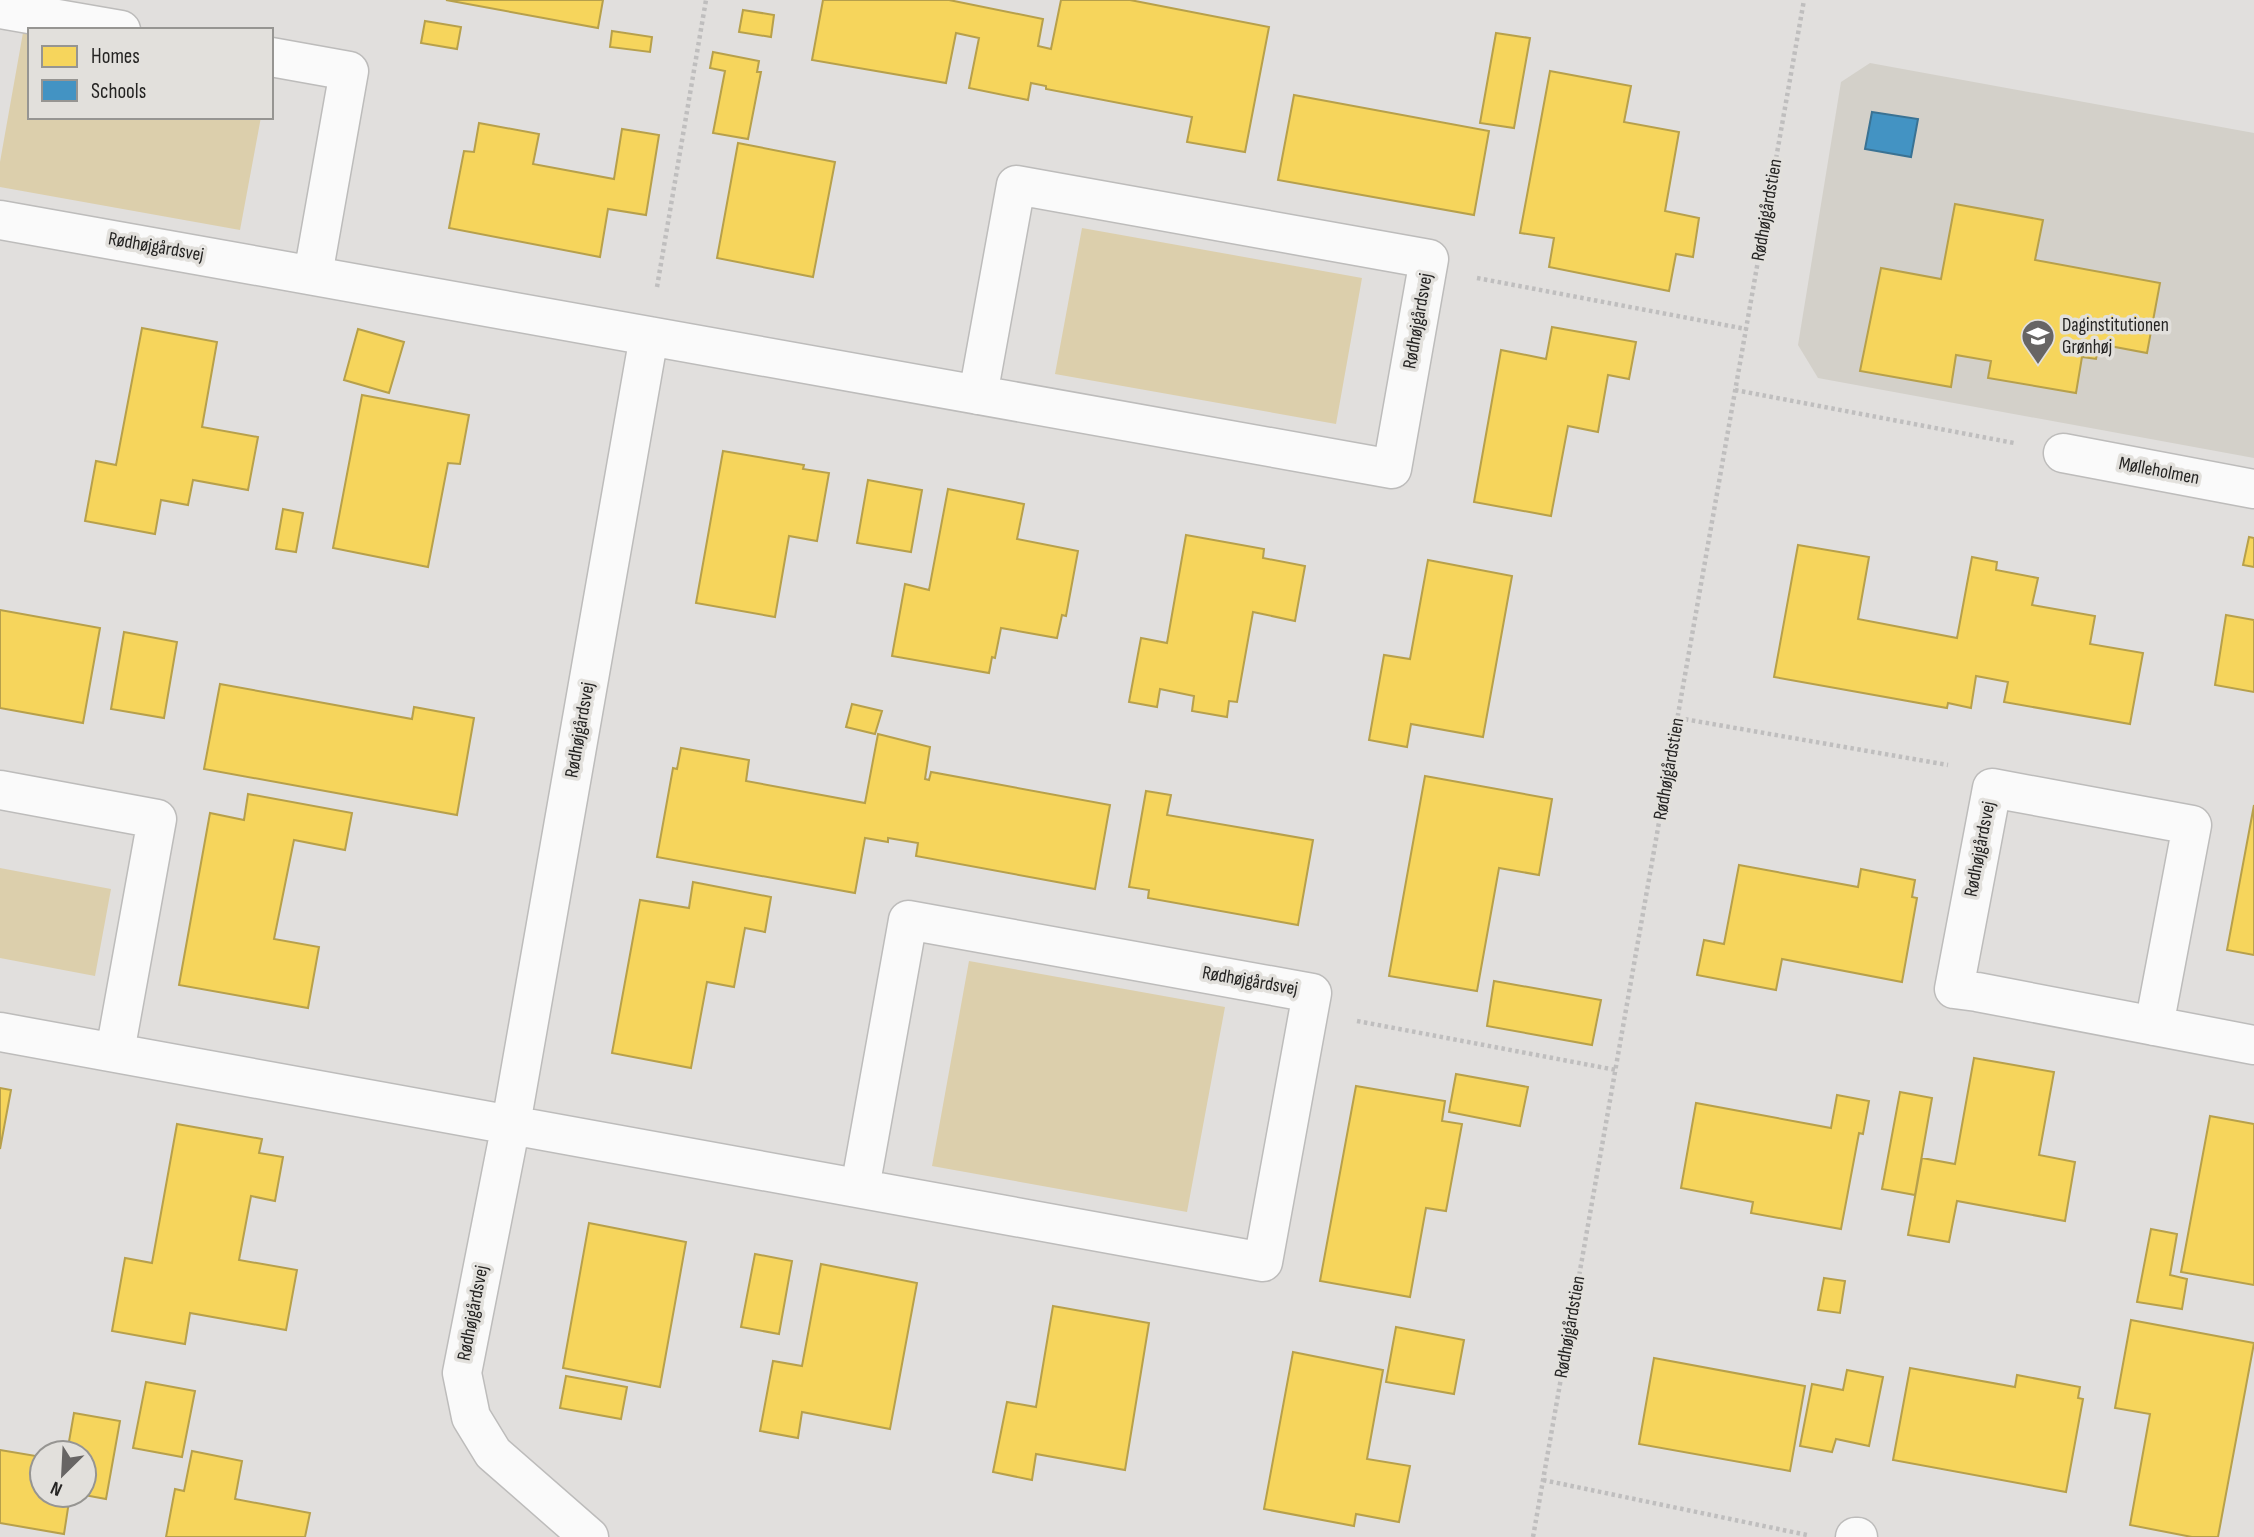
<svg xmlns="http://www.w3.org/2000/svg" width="2254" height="1537" font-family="'Sofia Sans Condensed',sans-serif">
<rect width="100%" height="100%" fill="#e1dfdd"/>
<path fill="#d3d0c9" d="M1870,63l384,70v325l-436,-80 -20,-33 43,-263z"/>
<path fill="#dccfac" d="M24,27l6,3v87h231l-21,113 -240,-43v-25z
M1082,228l280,50 -26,146 -281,-50z
M0,868l111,21 -16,87 -95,-18z
M969,961l256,46 -38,205 -255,-46z"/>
<path fill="#f6d55c" stroke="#b7a04b" stroke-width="2" d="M446,0h157l-5,28z
M823,0h126l94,19 -5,27 13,3 10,-49h69l139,27 -24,125 -58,-10 5,-25 -146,-28v-3l-15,-3 -3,17 -59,-12 10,-50 -23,-5 -10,50 -134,-23z
M743,10l31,5 -3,22 -32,-5z
M425,21l36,6 -4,22 -36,-6z
M612,31l40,6 -2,15 -40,-5z
M1496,33l34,5 -16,90 -34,-5z
M713,52l46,9 -2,11h4l-13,67 -35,-6 12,-62 -15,-3z
M1550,71l81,15 -7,36 55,10 -14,79 34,7 -6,39 -17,-3 -7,37 -120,-24 5,-29 -34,-5z
M1294,95l195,36 -15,84 -196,-35z
M479,123l60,11 -6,30 81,15 8,-50 37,6 -13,80 -38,-6 -8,48 -151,-29 15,-77 10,1z
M738,143l97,19 -22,115 -96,-19z
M1955,204l88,16 -8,40 125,23 -13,70 -48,-9 -3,15 -14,-2 -6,36 -88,-15 3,-17 -35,-6 -5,32 -91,-16 21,-103 60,11z
M1552,327l84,15 -7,37 -21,-4 -10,57 -30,-6 -17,90 -77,-14 27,-152 45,9z
M142,328l75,14 -15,85 56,10 -10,53 -55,-10 -5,25 -27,-5 -6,34 -70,-13 11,-60 20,4z
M358,329l46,13 -15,51 -45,-13z
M362,395l107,20 -9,49 -12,-1 -20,104 -95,-19z
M723,451l81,14 -1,4 26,4 -12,68 -28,-5 -14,81 -79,-14z
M868,480l54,10 -11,62 -54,-9z
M948,489l76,15 -7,35 61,12 -12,65 -4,-1 -5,23 -56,-10 -6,30 -3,-1 -3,16 -97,-17 13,-72 24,6z
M283,509l20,4 -7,39 -20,-3z
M1186,535l78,14 -1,9 42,8 -10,55 -42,-9 -16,90 -8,-1 -2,16 -35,-6 2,-15 -34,-7 -3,18 -28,-5 12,-64 26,5z
M2249,537l5,1v29l-11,-2z
M1798,545l71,12 -11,62 99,19 15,-81 25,5 -1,8 42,8 -6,27 63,11 -5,28 53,9 -13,71 -126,-22 4,-20 -32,-6 -5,32 -23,-5 -1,5 -173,-31z
M1428,560l84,16 -29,161 -72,-13 -4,23 -38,-7 15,-85 26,4z
M0,610l100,18 -17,95 -83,-15z
M2226,615l28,5v72l-39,-7z
M124,632l53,10 -13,76 -53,-9z
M220,684l192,35 2,-12 60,11 -17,97 -253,-46z
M852,704l30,7 -7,23 -29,-7z
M878,734l52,13 -5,32 4,1 2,-8 179,33 -15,84 -179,-33 2,-13 -30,-5v4l-23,-4 -10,55 -198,-36 16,-89 4,1 4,-21 68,12 -3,21 119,22z
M1425,776l127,23 -13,76 -40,-7 -22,123 -88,-15z
M1146,791l25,4 -4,20 146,25 -15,85 -150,-27 1,-8 -20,-3z
M248,794l104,19 -7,37 -51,-10 -20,99 45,8 -11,61 -129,-23 31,-172 34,7z
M2254,805v150l-27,-5z
M1739,865l119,22 3,-18 54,11 -3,17 5,1 -15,84 -120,-23 -6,31 -79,-15 7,-35 20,4z
M693,882l78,15 -6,35 -20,-4 -11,59 -27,-5 -16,86 -79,-15 28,-153 49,8z
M1494,981l107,19 -9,45 -105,-19z
M1974,1058l80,14 -15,83 36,7 -10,59 -108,-20 -8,41 -41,-7 14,-77 33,6z
M1456,1074l72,13 -8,39 -71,-14z
M1356,1086l89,15 -3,20 20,3 -16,87 -20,-3 -16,89 -90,-16z
M0,1088l11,2 -11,59z
M1900,1092l32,6 -17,97 -33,-6z
M1837,1095l32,6 -6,33 -4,-1 -18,96 -90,-16 2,-11 -72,-14 15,-85 135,25z
M2210,1116l44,8v161l-73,-13z
M177,1124l85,15 -3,14 24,4 -8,44 -24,-5 -12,64 58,10 -11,60 -96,-17 -5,31 -73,-13 13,-73 27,5z
M589,1223l97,19 -26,145 -97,-19z
M2151,1229l26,5 -7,41 17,4 -5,30 -45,-7z
M755,1254l37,7 -13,73 -38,-7z
M821,1264l96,19 -27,146 -88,-17 -4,26 -38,-7 13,-70 29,5z
M1824,1278l21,3 -5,32 -22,-3z
M1053,1306l96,17 -24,147 -89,-16 -4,26 -39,-8 14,-70 29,5z
M2131,1320l123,23 -36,194h-26l-62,-12 20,-111 -35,-6z
M1396,1327l68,13 -10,54 -68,-12z
M1293,1352l90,18 -16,89 43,7 -11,56 -43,-8 -2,12 -90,-17z
M1654,1358l151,28 -15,85 -151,-27z
M1910,1368l105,19 2,-12 63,12 -2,11 5,1 -17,93 -173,-32z
M1847,1370l36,7 -14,69 -33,-7 -4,13 -32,-6 12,-62 31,6z
M566,1376l61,11 -6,32 -61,-11z
M146,1382l49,9 -13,66 -49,-9z
M74,1413l46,8 -14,78 -22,-4v-42h-17z
M0,1450l42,7v38h28l-6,39 -64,-11z
M192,1451l50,10 -7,38 75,14 -5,24h-139l9,-48 9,2z"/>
<path fill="#4393c3" stroke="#3a7293" stroke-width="2" d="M1872,112l46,7 -7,38 -46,-8z"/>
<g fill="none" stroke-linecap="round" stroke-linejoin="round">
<defs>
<path id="minor" d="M0,9l121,21
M271,57l78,14 -36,204
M0,220c464,82 927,169 1392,249l37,-210 -413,-74 -38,210
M2063,453l191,36
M0,790l157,29 -42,233
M2154,1026l38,-201 -200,-37 -38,201 23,3 277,53
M0,1032l1263,230 49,-269 -404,-73 -48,268
M589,1537l-96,-84 -22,-36 -9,-44 49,-249 138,-788
M1855,1537h3"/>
</defs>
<use href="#minor" stroke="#bdbcbb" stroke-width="41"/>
<path stroke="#bfbebe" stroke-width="4.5" stroke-dasharray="3.5 3.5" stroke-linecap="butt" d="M1477,278l269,51
M657,287l49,-287
M1735,390l279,53
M1678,718l270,47
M1357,1021l259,49
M1543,1480l264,55
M1533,1537l271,-1537"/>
<use href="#minor" stroke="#fafafa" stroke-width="38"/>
</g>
<defs>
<symbol id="school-pin" viewBox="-11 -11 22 30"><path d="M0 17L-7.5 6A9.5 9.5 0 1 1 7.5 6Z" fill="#676564" stroke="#e2e0dc"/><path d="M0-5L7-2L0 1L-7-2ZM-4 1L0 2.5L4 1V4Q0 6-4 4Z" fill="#fff"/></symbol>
</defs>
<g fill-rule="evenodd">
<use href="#school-pin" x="2019" y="317" width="38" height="52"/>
</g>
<g text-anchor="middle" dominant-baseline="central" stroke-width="7" stroke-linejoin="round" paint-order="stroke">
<g font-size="19" fill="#252423" stroke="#e2e0dc">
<text transform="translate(1767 210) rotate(-80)">Rødhøjgårdstien</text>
<text transform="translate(156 247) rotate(10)">Rødhøjgårdsvej</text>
<text transform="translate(1418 321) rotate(-80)">Rødhøjgårdsvej</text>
<text transform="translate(2159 471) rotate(11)">Mølleholmen</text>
<text transform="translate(580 730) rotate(-80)">Rødhøjgårdsvej</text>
<text transform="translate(1669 769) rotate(-80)">Rødhøjgårdstien</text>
<text transform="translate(1980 849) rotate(-79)">Rødhøjgårdsvej</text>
<text transform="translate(1250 981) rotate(10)">Rødhøjgårdsvej</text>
<text transform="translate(473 1313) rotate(-79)">Rødhøjgårdsvej</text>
<text transform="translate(1570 1327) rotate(-80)">Rødhøjgårdstien</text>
</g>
<g font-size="19" fill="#252423" stroke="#e2e0dc" text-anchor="start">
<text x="2062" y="325">Daginstitutionen<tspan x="2062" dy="22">Grønhøj</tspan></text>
</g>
</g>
<rect x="28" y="28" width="245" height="91" fill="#e2e0dc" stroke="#969592" stroke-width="2"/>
<rect x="42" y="46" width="35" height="21" fill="#f6d55c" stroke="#969592" stroke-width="2"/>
<text x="91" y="63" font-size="21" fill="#252423">Homes</text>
<rect x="42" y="80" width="35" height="21" fill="#4393c3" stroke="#969592" stroke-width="2"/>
<text x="91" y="98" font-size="21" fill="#252423">Schools</text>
<g transform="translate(63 1474) rotate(204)"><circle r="33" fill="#e2e0dc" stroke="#969592" stroke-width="2"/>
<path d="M0-5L12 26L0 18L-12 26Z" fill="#676564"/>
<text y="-10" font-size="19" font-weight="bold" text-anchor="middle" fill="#252423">N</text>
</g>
</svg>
